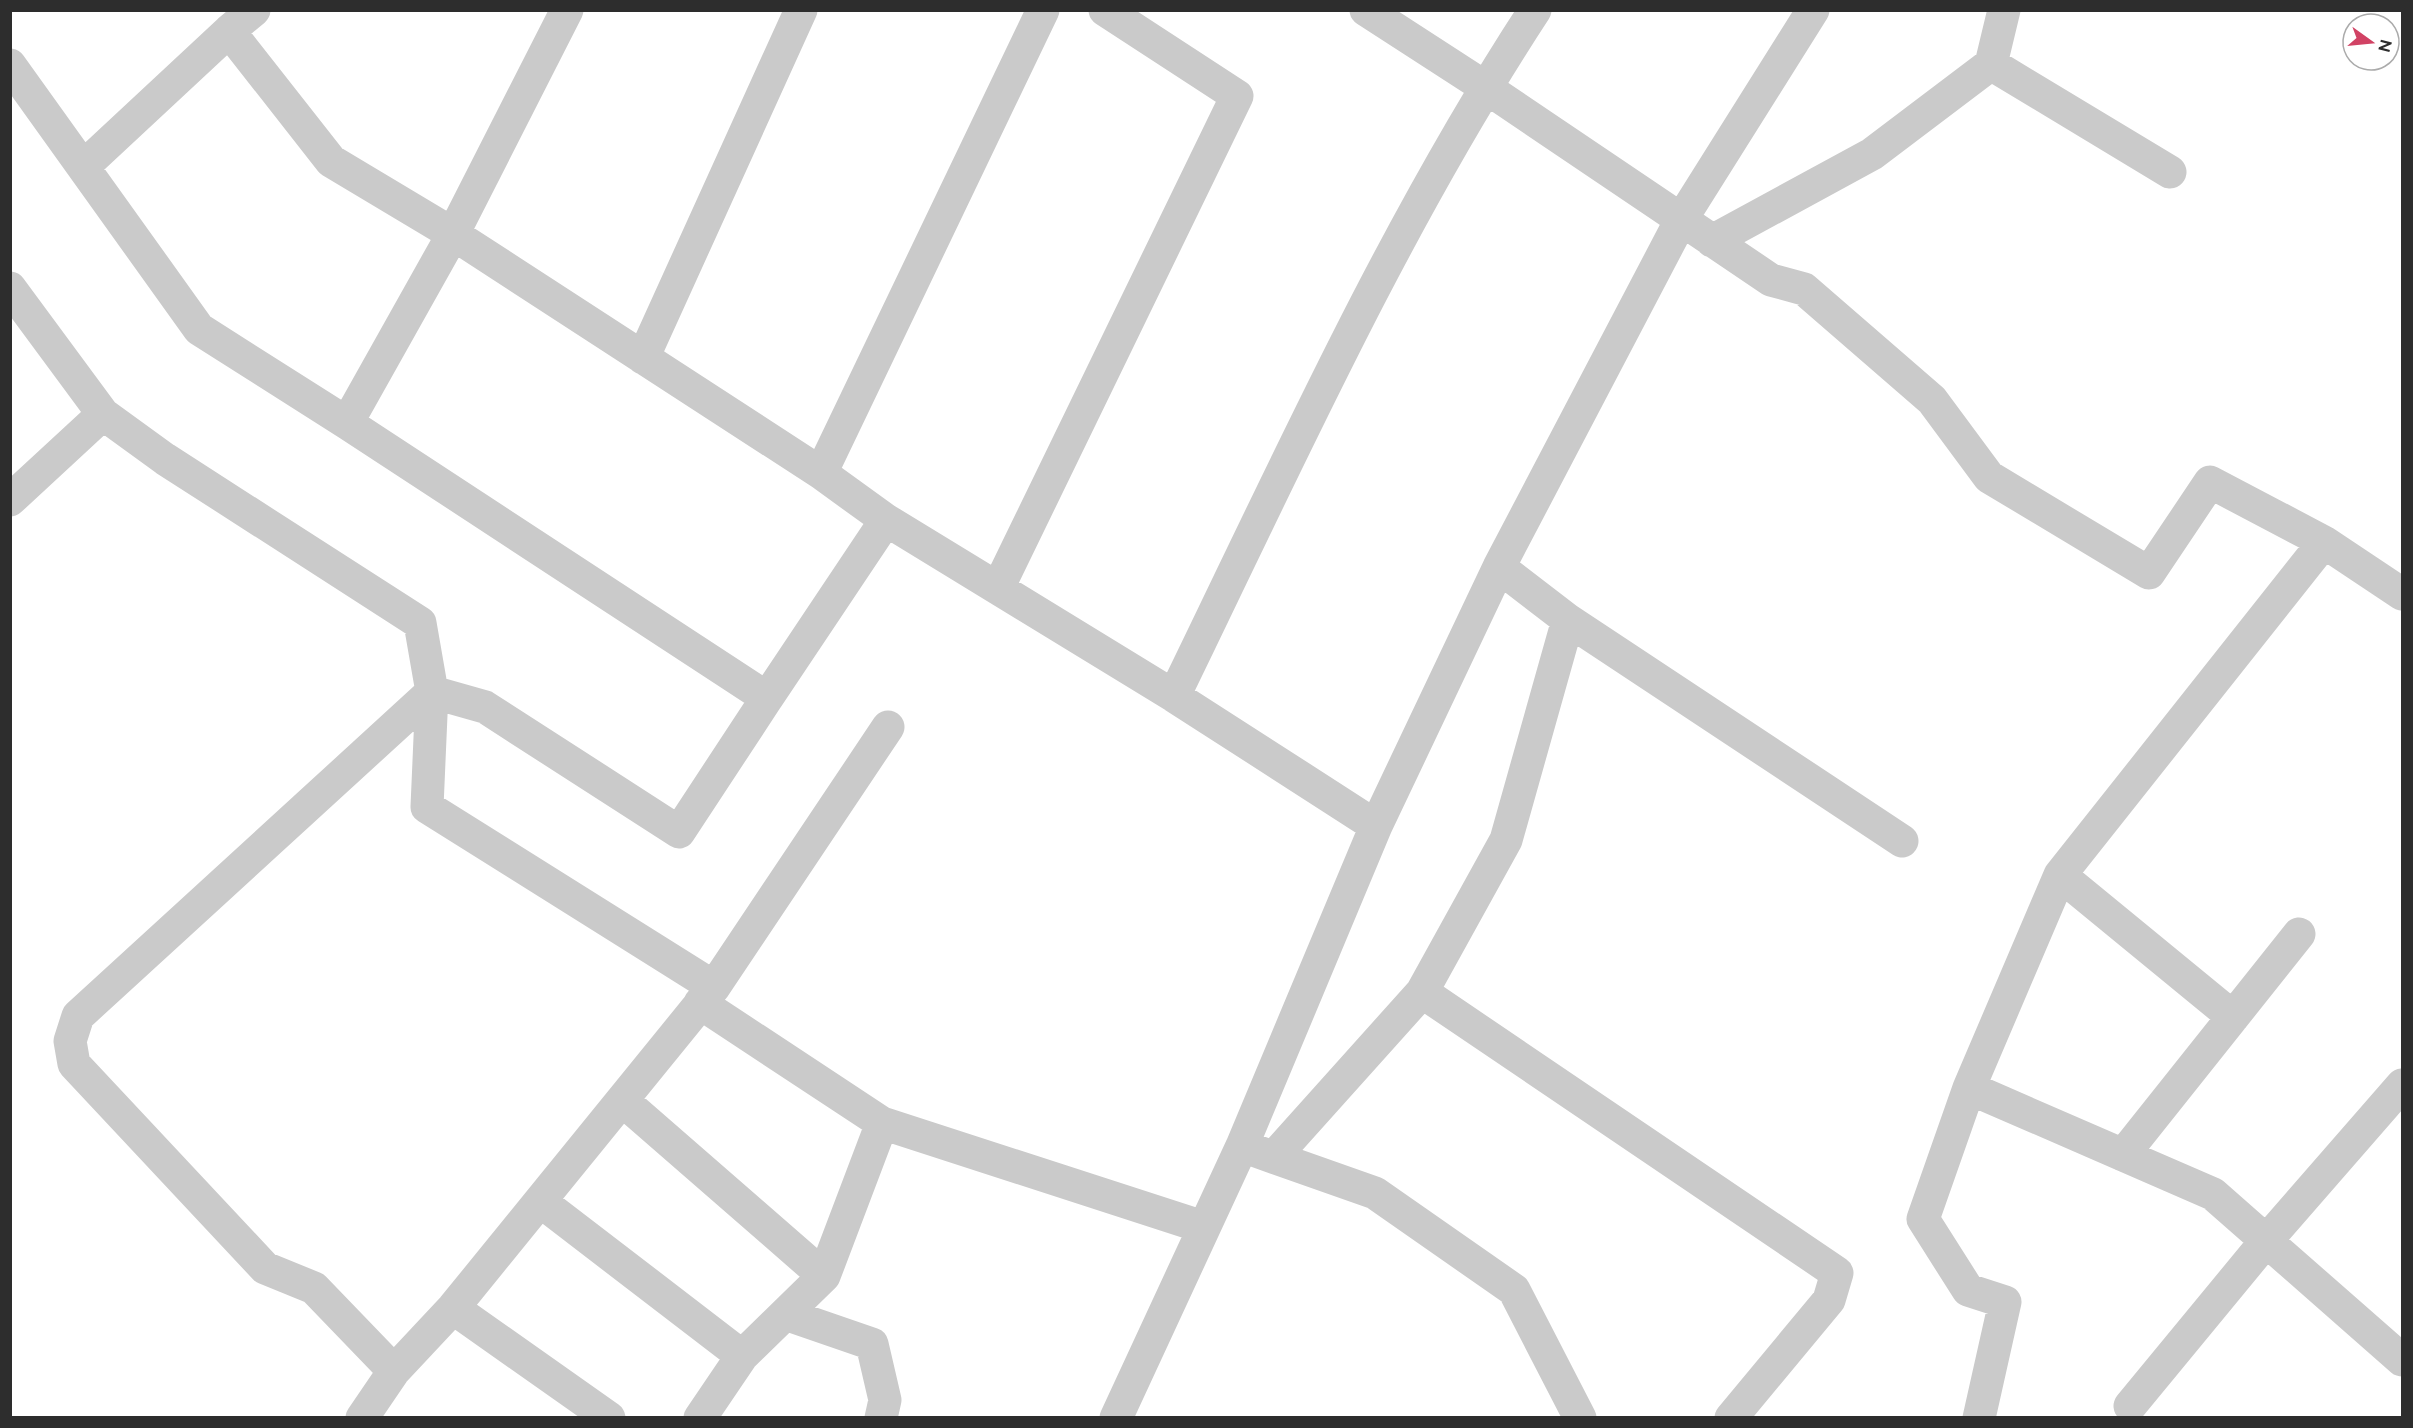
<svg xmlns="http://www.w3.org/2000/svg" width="2413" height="1428" font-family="Raleway,sans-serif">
<rect width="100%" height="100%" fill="#fff"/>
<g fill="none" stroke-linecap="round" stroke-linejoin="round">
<path stroke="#cacaca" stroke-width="33" d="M1366,10l119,77 286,193 33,9 128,111 57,77 160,96 61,-91 114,60
M229,31l102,130 122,73 368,239 65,47 288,176 202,130
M1991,64l179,108
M10,65l189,264 148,94 420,275 119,-178
M83,167l146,-136 25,-21
M1712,241l160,-87 119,-90 13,-54
M10,288l93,126 62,45 255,164 12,69 -5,115 287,180
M643,358l158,-348
M347,423l106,-189 114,-224
M821,473l222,-463
M10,500l93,-86
M998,588l239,-492 -132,-86
M2402,594l-78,-52 -264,333 -91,213 244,106 189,166
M1568,620l334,221
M1174,696c113,-232 219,-469 361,-686
M2060,875l173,142
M1422,992l415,281 -8,27 -98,118
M700,1003l182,120 321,104
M1969,1088l-46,131 45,71 37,12 -26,116
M622,1100l202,176
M1256,1151l119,42 139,97 66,128
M2123,1155l176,-221
M1274,1157l148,-165 84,-152 62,-220 -69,-53
M540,1201l202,155
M453,1308l156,110
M785,1314l87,30 13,56 -4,18
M394,1371l-80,-83 -49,-20 -191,-204 -4,-23 8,-25 354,-324 53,15 194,125 88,-134
M2130,1406l136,-165 136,-156
M362,1418l32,-47 59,-63 261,-321 174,-260
M700,1418l42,-62 82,-80 58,-153
M1116,1418l126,-272 134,-320 123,-259 182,-347 132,-210"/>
</g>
<rect width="2413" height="1428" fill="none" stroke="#2d2d2d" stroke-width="24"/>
<g transform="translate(2371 42) rotate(105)"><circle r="28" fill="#ffffff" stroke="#ababab" stroke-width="1.5"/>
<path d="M0-4.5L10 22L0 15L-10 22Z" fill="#d14264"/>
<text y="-9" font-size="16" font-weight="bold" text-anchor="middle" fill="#2d2d2d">N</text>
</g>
</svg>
